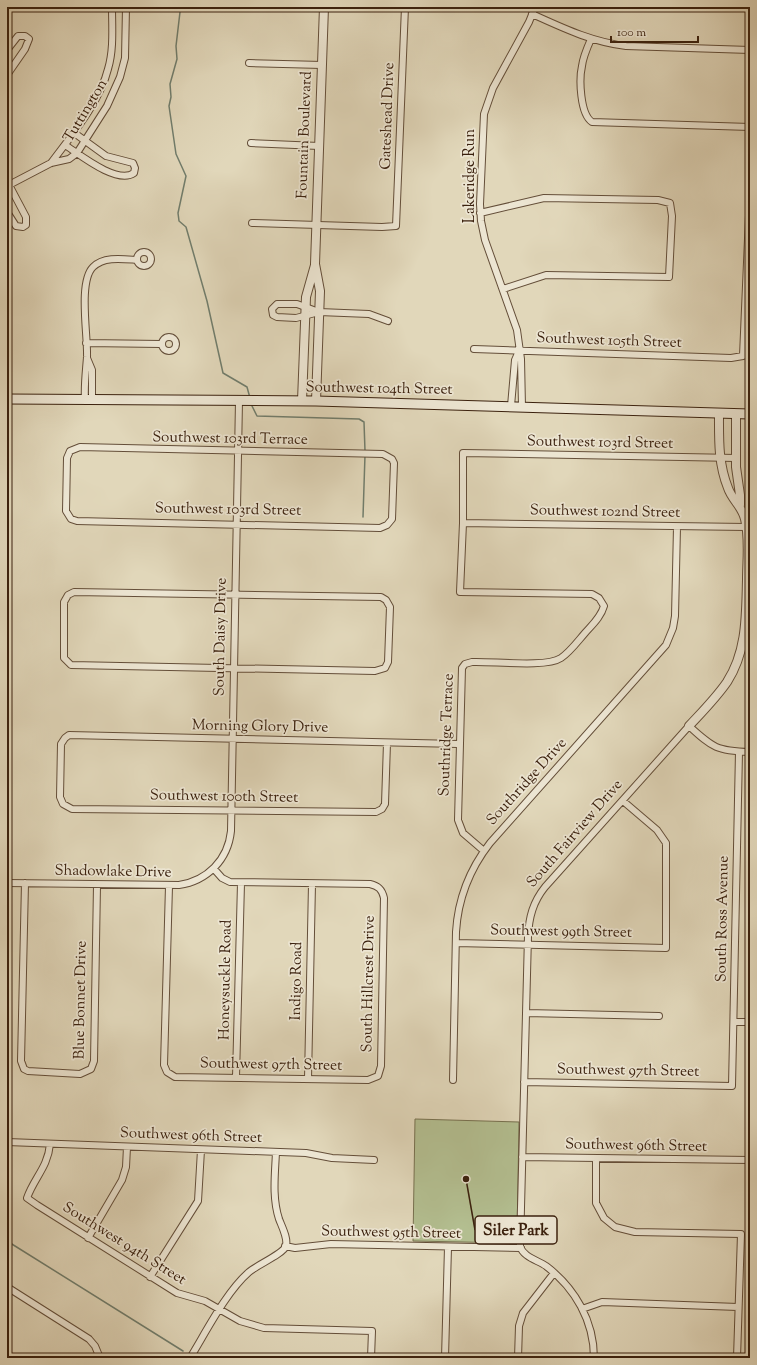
<svg xmlns="http://www.w3.org/2000/svg" width="757" height="1365" font-family="'Sorts Mill Goudy',serif">
<rect width="100%" height="100%" fill="#e1d7ba"/>
<filter id="stains"><feTurbulence type="fractalNoise" baseFrequency=".005" numOctaves="4"/><feColorMatrix values="0 0 0 0 .2 0 0 0 0 .09 0 0 0 0 .02 0 0 0 .5 -.17"/></filter>
<radialGradient id="worn" r=".72"><stop offset=".6" stop-color="#630" stop-opacity="0"/><stop offset="1" stop-color="#630" stop-opacity=".3"/></radialGradient>
<path fill="#b3be90" stroke="#77704f" d="M415,1119l104,3 -2,115 -4,6 -100,-2z"/>
<g fill="none" stroke-linecap="round" stroke-linejoin="round">
<path stroke="#717d6c" stroke-width="1.5" d="M178,7l2,5 -4,34 1,13 -7,25 1,13 -2,9 7,48 10,22 -8,37 1,8 7,6 21,74 16,72 24,14 3,11
M251,404l6,12 102,3 5,3 1,29
M363,517l2,-62
M7,1241l176,110"/>
<defs>
<path id="minor" d="M532,14c31,14 60,28 94,32l124,4
M591,39c-4,9 -8,18 -9,27 -3,13 -2,48 10,56l158,5
M7,50l11,-14h7l4,3 -4,10 -18,26
M249,63l73,2
M251,143l68,3
M65,145c14,9 52,40 69,28l1,-5 -2,-5 -27,-7 -33,-24
M51,163c20,-27 49,-61 57,-94 6,-20 4,-42 4,-62
M7,181l19,36v8l-3,2 -7,-1 -9,-14
M7,186l44,-23 18,-4 8,-6 30,-47 13,-29 5,-19 1,-51
M480,213l64,-15 114,2 12,3 2,13 -3,61 -123,-2 -43,14
M252,223l130,4 14,-1 9,-219
M137 259a7 7 0 1 1 14 0a7 7 0 1 1-14 0Z
M319,312l-22,-8h-20l-5,5 1,6 4,2 19,1 23,-6 50,2 19,7
M162 344a7 7 0 1 1 14 0a7 7 0 1 1-14 0Z
M86,343l75,1
M474,349l257,9 12,-2 7,-164
M87,358l5,12v30
M85,400c-1,-15 1,-29 2,-43 1,-21 -9,-75 6,-90 11,-11 30,-8 44,-7
M511,406l4,-46 4,-9
M522,407l-1,-48 -4,-29 -32,-90 -4,-19 -1,-17 4,-90 9,-26 36,-66 6,-15
M80,447l303,7 9,5 2,4 -2,56 -5,6 -7,3 -303,-7 -6,-2 -5,-8 1,-53 3,-7z
M463,523l283,4
M74,592l307,5 5,3 4,7 -2,55 -3,6 -10,3 -304,-6 -7,-7v-56l4,-7z
M387,743l-2,61 -3,5 -6,3 -304,-3 -9,-5 -3,-7 1,-53 4,-6 4,-3 389,9
M484,851l-21,-18 -5,-13 4,-152 3,-4 7,-2c20,-1 74,6 89,-4 9,-6 17,-17 24,-25 7,-8 16,-16 19,-27l-5,-8 -7,-4 -132,-2 3,-69v-70l273,5
M7,883l172,2c28,-4 49,-25 52,-54l8,-430
M25,883l-4,178 3,8 4,2 52,3 11,-5 3,-8 3,-176
M169,886l-5,179 3,7 8,5 193,3 10,-4 3,-10 3,-168c-2,-9 -6,-12 -14,-14l-140,-2 -8,-4 -8,-9
M456,943l210,5v-105l-9,-13 -34,-29
M526,1013l133,3
M734,1022h16
M236,1077l5,-194
M308,1079l4,-195
M453,1080l3,-148c2,-34 13,-62 34,-89l176,-198 7,-17 2,-12 2,-89
M524,1082l208,4 7,-334
M7,1142l299,11 26,5 42,2
M50,1144c-2,23 -16,34 -23,54l10,7 140,88 28,8 35,20 24,7 108,3 -1,27
M522,1157l228,3
M596,1158v45l8,15 11,9 20,5 106,2 -4,124
M88,1238l34,-58 4,-13 1,-20
M285,1246l10,2 36,-4 190,4
M150,1277l48,-76 3,-51
M7,1287l82,52 6,7 5,12
M582,1309l20,-7 136,5
M190,1358c16,-26 36,-66 59,-86 8,-7 34,-18 37,-26 2,-8 -4,-19 -7,-27 -7,-22 -4,-44 -3,-67
M445,1358l3,-111
M518,1358l1,-32 4,-13 31,-40
M594,1358c0,-37 -19,-70 -48,-92 -9,-6 -23,-9 -26,-20l8,-310c1,-19 5,-34 17,-49l144,-161c24,22 28,25 61,26"/>
<path id="tertiary" d="M302,401l4,-104 9,-32
M316,401l4,-110 -5,-27 9,-257
M736,414v53l4,28v10
M689,726c13,-14 27,-28 38,-44 20,-31 19,-66 20,-102 0,-20 3,-42 -2,-61 -3,-13 -13,-19 -17,-31 -10,-25 -9,-49 -9,-75"/>
<path id="secondary" d="M7,399l309,2 434,13"/>
</defs>
<use href="#minor" stroke="#644e39" stroke-width="8"/>
<use href="#tertiary" stroke="#644e39" stroke-width="10"/>
<use href="#secondary" stroke="#3b210e" stroke-width="11"/>
<use href="#minor" stroke="#ece5d2" stroke-width="6"/>
<use href="#tertiary" stroke="#ece5d2" stroke-width="8"/>
<use href="#secondary" stroke="#ece5d2" stroke-width="9"/>
</g>
<g text-anchor="middle" dominant-baseline="central" stroke-width="3.5" stroke-linejoin="round" paint-order="stroke">
<g font-size="15" fill="#3b210e" stroke="#ece5d2">
<text transform="translate(86 111) rotate(-59)">Tuttington</text>
<text transform="translate(388 116) rotate(-88)">Gateshead Drive</text>
<text transform="translate(305 135) rotate(-88)">Fountain Boulevard</text>
<text transform="translate(470 176) rotate(-90)">Lakeridge Run</text>
<text transform="translate(609 341) rotate(2)">Southwest 105th Street</text>
<text transform="translate(379 389) rotate(1)">Southwest 104th Street</text>
<text transform="translate(230 439) rotate(1)">Southwest 103rd Terrace</text>
<text transform="translate(600 443) rotate(1)">Southwest 103rd Street</text>
<text transform="translate(228 510) rotate(1)">Southwest 103rd Street</text>
<text transform="translate(605 512) rotate(1)">Southwest 102nd Street</text>
<text transform="translate(221 637) rotate(-89)">South Daisy Drive</text>
<text transform="translate(260 727) rotate(1)">Morning Glory Drive</text>
<text transform="translate(447 735) rotate(-88)">Southridge Terrace</text>
<text transform="translate(527 782) rotate(-48)">Southridge Drive</text>
<text transform="translate(224 797) rotate(1)">Southwest 100th Street</text>
<text transform="translate(575 834) rotate(-49)">South Fairview Drive</text>
<text transform="translate(113 872) rotate(1)">Shadowlake Drive</text>
<text transform="translate(723 919) rotate(-89)">South Ross Avenue</text>
<text transform="translate(561 932) rotate(1)">Southwest 99th Street</text>
<text transform="translate(226 980) rotate(-89)">Honeysuckle Road</text>
<text transform="translate(297 981) rotate(-89)">Indigo Road</text>
<text transform="translate(369 984) rotate(-89)">South Hillcrest Drive</text>
<text transform="translate(81 1000) rotate(-89)">Blue Bonnet Drive</text>
<text transform="translate(271 1065) rotate(1)">Southwest 97th Street</text>
<text transform="translate(628 1071) rotate(1)">Southwest 97th Street</text>
<text transform="translate(191 1136) rotate(2)">Southwest 96th Street</text>
<text transform="translate(636 1146) rotate(1)">Southwest 96th Street</text>
<text transform="translate(391 1233) rotate(1)">Southwest 95th Street</text>
<text transform="translate(124 1244) rotate(32)">Southwest 94th Street</text>
</g>
</g>
<path fill="none" stroke="#3b210e" stroke-width="1.5" d="M466 1179L475 1230"/>
<circle fill="#3b210e" stroke="#ece5d2" stroke-width="1.5" cx="466" cy="1179" r="4"/>
<rect fill="#ece5d2" stroke="#3b210e" stroke-width="1.5" x="475" y="1216" width="82" height="28" rx="4"/>
<g font-size="16" text-anchor="middle" font-weight="bold" fill="#3b210e">
<text x="516" y="1235">Siler Park</text>
</g>
<rect width="757" height="1365" fill="none" stroke="#e1d7ba" stroke-width="24"/>
<rect x="8" y="8" width="741" height="1349" fill="none" stroke="#3b210e" stroke-width="2"/>
<rect x="12" y="12" width="733" height="1341" fill="none" stroke="#3b210e"/>
<path d="M611 36v6h87v-6" fill="none" stroke="#3b210e" stroke-width="2"/>
<text x="617" y="36" font-size="12" fill="#3b210e" stroke="#ece5d2" stroke-width="3" paint-order="stroke">100 m</text>
<rect width="100%" height="100%" filter="url(#stains)"/>
<rect width="100%" height="100%" fill="url(#worn)"/>
</svg>
